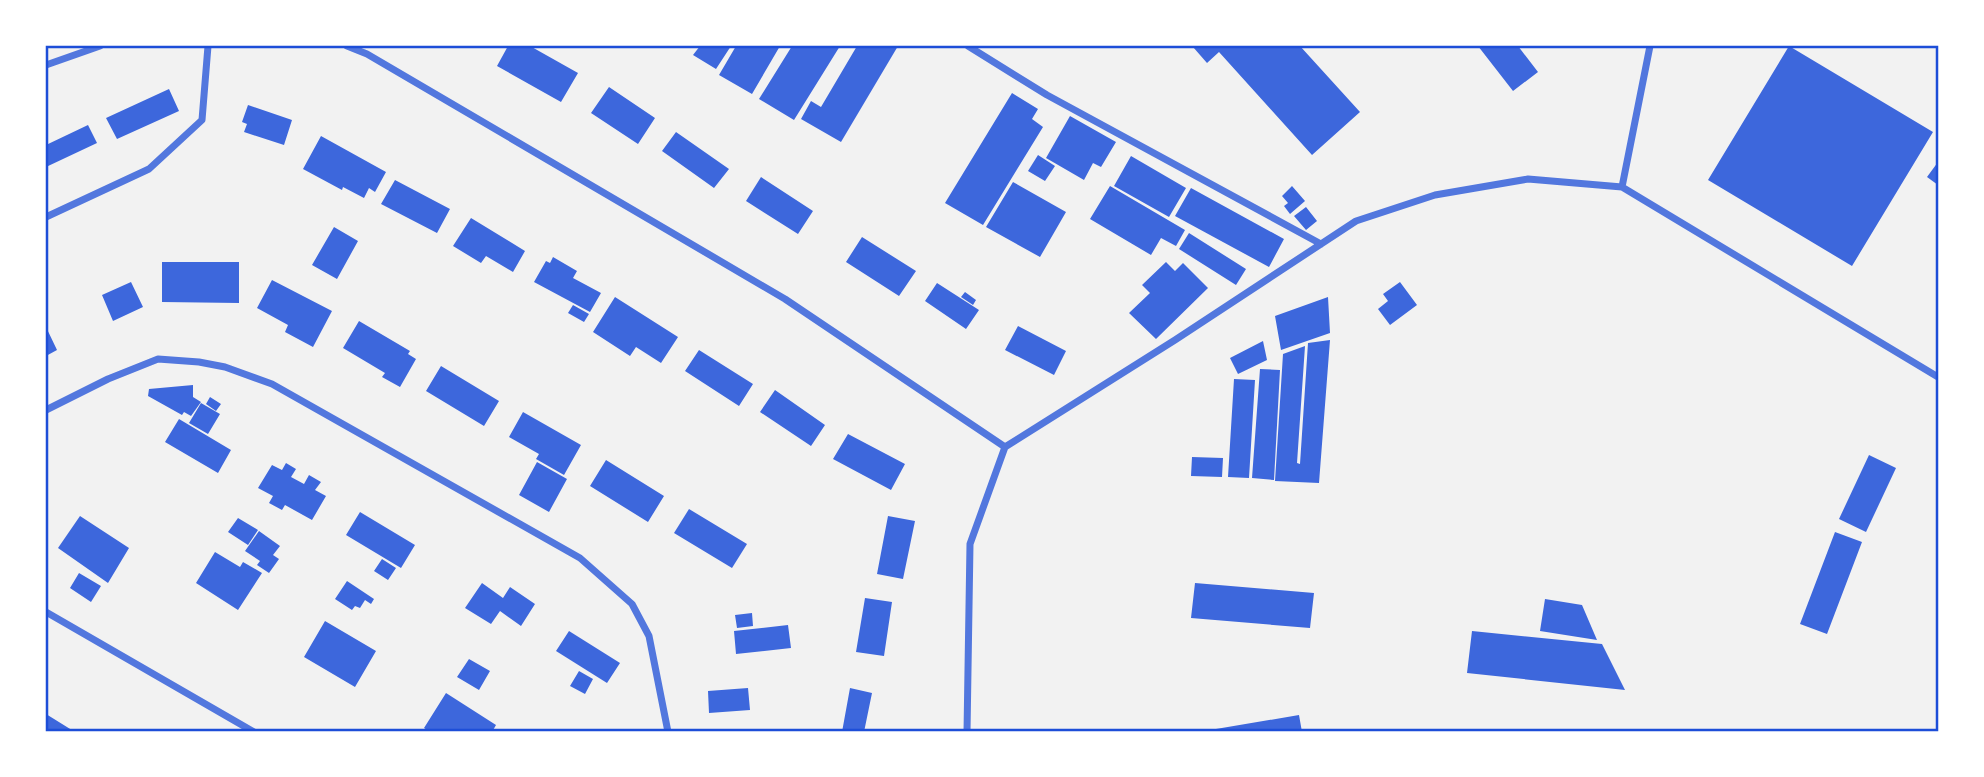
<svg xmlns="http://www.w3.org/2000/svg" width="1984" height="777" font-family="Bitter,serif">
<rect width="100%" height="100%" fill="#f2f2f2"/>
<path fill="#3d67dc" d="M508,46h22l48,27 -17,29 -64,-36z
M700,46h31l-15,23 -23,-14z
M736,46h44l-28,48 -33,-19z
M792,46h48l-46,74 -35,-21z
M857,46h41l-57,96 -40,-23 10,-18 10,6z
M1195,46h105l60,66 -48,43 -93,-103 -12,11 -14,-16z
M1478,46h40l20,26 -25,19z
M1789,46l144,86 -81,134 -144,-86z
M609,87l46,31 -17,26 -47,-31z
M169,89l10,22 -62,28 -11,-21z
M1012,93l26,16 -6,10 11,8 -60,98 -38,-22z
M248,105l44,15 -8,25 -40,-13 3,-8 -5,-2z
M1070,116l46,26 -15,25 -8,-4 -9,17 -38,-22z
M88,125l9,18 -51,24v-22z
M676,132l53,37 -15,19 -52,-37z
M321,136l65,36 -11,20 -6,-4 -5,10 -21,-11 -1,3 -39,-21z
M1038,155l17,11 -10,15 -17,-10z
M1131,156l55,32 -17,29 -55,-31z
M1938,162v23l-11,-8z
M761,177l52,34 -15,23 -52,-33z
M395,180l55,29 -13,24 -56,-29z
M1013,182l53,30 -26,45 -54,-30z
M1110,186l75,44 -9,16 -15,-8 -10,17 -61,-36z
M1292,186l13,15 -15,13 -6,-8 4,-3 -6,-7z
M1191,188l93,51 -15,28 -94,-51z
M1306,207l11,14 -11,9 -12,-14z
M471,218l54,33 -12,21 -27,-16 -5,7 -28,-17z
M334,227l24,14 -21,38 -25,-14z
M1189,233l57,36 -10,16 -57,-36z
M862,237l54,34 -17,25 -53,-34z
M553,257l24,14 -4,7 28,15 -11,19 -56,-30 12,-21 4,2z
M162,262h77v41l-77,-1z
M1166,262l9,9 8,-8 25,25 -52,51 -27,-26 21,-20 -8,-8z
M272,280l60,31 -19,36 -28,-15 3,-7 -31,-17z
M131,282l12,25 -30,14 -11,-26z
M1400,282l17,23 -27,20 -12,-16 10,-8 -5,-7z
M937,283l42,27 -13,19 -41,-28z
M965,292l11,8 -3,5 -12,-8z
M615,297l63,40 -17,26 -25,-16 -6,9 -37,-24z
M1328,297l2,36 -49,17 -6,-34z
M573,305l16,9 -5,8 -16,-9z
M359,321l51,30 -2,3 8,5 -16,28 -18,-10 3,-4 -42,-25z
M1018,326l48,25 -12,24 -49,-25z
M46,327l11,23 -11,6z
M1330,340l-11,143 -44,-2 8,-127 22,-8 -8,117 3,1 8,-121z
M1263,341l4,19 -29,14 -8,-16z
M699,350l54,34 -14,22 -54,-35z
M441,366l58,35 -15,25 -58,-35z
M1260,369l20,1 -6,110 -22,-2z
M1234,379l21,1 -6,98 -21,-1z
M193,385v12l8,5 -10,14 -7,-4 -2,3 -34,-19 1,-7z
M775,390l50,35 -14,21 -51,-34z
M210,397l11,7 -5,7 -10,-7z
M201,403l19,11 -12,20 -19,-11z
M523,412l58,33 -17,30 -28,-16 3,-5 -30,-17z
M179,419l52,31 -13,23 -53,-31z
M848,434l57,30 -14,26 -58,-31z
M1869,455l27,13 -30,64 -27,-13z
M1192,457l31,1 -1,19 -31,-1z
M606,460l58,36 -16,26 -58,-36z
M537,462l30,17 -18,33 -30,-17z
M286,463l10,6 -5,8 13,7 5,-9 12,7 -6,8 11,6 -14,24 -27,-15 -3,5 -13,-7 4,-7 -15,-8 14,-23 10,5z
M689,509l58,35 -15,24 -58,-35z
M360,512l55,33 -14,23 -55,-33z
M80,516l49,32 -21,35 -50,-35z
M888,516l27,5 -12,58 -26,-5z
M238,518l20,12 -10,15 -20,-13z
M259,531l21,15 -7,9 6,4 -10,14 -12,-8 3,-4 -15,-10z
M1835,532l27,10 -35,92 -27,-10z
M215,552l25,15 3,-5 19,11 -24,37 -42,-27z
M382,559l14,9 -8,12 -14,-9z
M79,573l22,13 -10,16 -21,-14z
M347,581l27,18 -3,5 -6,-4 -5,8 -5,-2 -3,4 -17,-11z
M482,583l21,15 7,-11 25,17 -14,22 -21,-15 -9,13 -26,-16z
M1195,583l119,10 -4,35 -119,-10z
M865,598l27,4 -8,54 -28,-4z
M1545,599l37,6 15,35 -57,-9z
M752,613l1,13 -16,2 -2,-13z
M325,621l51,30 -21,36 -51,-30z
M788,625l3,23 -55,6 -2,-23z
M569,631l51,32 -13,20 -51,-32z
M1472,631l130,13 23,46 -158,-17z
M469,659l21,12 -11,19 -22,-13z
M579,671l14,8 -8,15 -15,-8z
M748,688l2,22 -41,3 -1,-22z
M850,688l22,5 -8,39h-22z
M446,693l50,32 -4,7h-62l-6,-4z
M46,714l29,18h-29z
M1299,715l3,17h-92v-2z"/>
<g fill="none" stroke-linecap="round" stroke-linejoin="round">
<path stroke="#5277de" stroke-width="7" d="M347,46l20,8 418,245 220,148
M968,46l79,49 274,149
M46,65l54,-19
M1622,187l28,-141
M46,217l103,-48 53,-49 6,-74
M46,410l62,-31 50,-20 41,3 26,5 47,17 308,174 52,46 17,32 19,96
M46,612l208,120
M967,732l3,-188 35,-97 170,-107 181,-119 79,-26 93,-16 94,8 316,190"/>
</g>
<rect width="1984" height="777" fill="none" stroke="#ffffff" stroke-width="94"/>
<rect x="47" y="47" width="1890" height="683" fill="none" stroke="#1d4ed8" stroke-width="2.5"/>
</svg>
